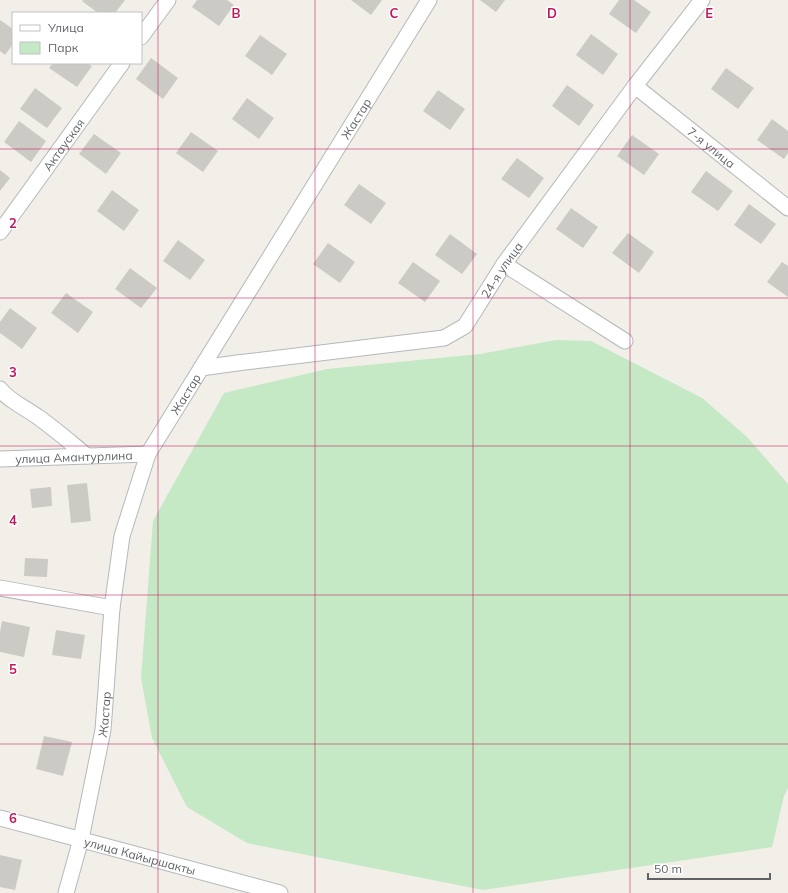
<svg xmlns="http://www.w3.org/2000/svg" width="788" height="893" font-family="Mulish,sans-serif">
<rect width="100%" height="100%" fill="#f1efe8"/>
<path fill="#c5e8c5" d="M556,340l35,1 111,57 44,38 42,48v304l-4,8 -12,51 -289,43 -236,-47 -60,-36 -35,-69 -11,-60 12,-157 71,-128 103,-24 153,-15z"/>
<path fill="#cccac5" d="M83,0h42l-10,13h-17l-16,-12z
M197,0h30l7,5 -15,21 -27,-19z
M351,0h31l-11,15z
M480,0h25l-9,12z
M619,0h15l17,12 -15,21 -27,-19z
M0,20l13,9v15l-8,11 -5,-4z
M591,34l27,20 -15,21 -27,-20z
M260,35l27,19 -15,21 -27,-19z
M151,58l27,20 -15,21 -27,-20z
M53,63h34l5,3 -15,21 -28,-19z
M726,68l28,20 -16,21 -27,-20z
M567,85l27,20 -15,21 -27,-20z
M35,88l27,20 -15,20 -27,-19z
M438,90l27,19 -15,21 -27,-19z
M247,98l27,20 -15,21 -27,-20z
M772,119l16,12v22l-4,6 -27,-19z
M19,121l27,20 -15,21 -27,-20z
M191,132l27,19 -15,21 -27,-19z
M94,134l27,19 -15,21 -27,-20z
M632,135l27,19 -15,21 -27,-19z
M517,158l27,20 -15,20 -28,-19z
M0,170l10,8 -10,13z
M706,171l27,20 -15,20 -27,-19z
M359,184l27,19 -15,21 -27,-19z
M112,190l27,20 -15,21 -27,-20z
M749,204l27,20 -15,20 -27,-19z
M571,208l27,19 -15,21 -27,-19z
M628,233l26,19 -15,21 -27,-20z
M450,234l27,20 -15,20 -27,-19z
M178,240l27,20 -15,20 -27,-19z
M328,243l27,19 -15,21 -27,-19z
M413,262l27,19 -15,21 -27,-19z
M782,262l6,4v31l-21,-15z
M130,268l27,20 -16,20 -26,-19z
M66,293l27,19 -15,21 -27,-20z
M10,308l27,20 -15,21 -22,-16v-11z
M87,483l4,38 -20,2 -4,-38z
M51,487l1,19 -20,2 -2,-19z
M25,558l23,1 -1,18 -23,-1z
M2,621l28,6 -6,30 -24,-5v-20z
M56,630l29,5 -4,24 -29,-4z
M44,736l28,6 -9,34 -27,-7z
M0,855l22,5 -7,30 -15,-3z"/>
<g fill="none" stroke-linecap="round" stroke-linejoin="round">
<defs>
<g id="minor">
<path d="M141,37l27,-37"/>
<path id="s1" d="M635,86l153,122"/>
<path id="s2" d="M0,232l122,-169"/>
<path d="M504,264l121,77"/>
<path id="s3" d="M201,368l36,-5 207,-25 21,-12 39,-62 131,-178 67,-86"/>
<path d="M0,389c9,12 26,19 38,28 17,12 33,26 49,39"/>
<path id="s4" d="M0,459l148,-5"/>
<path d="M0,588l112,20"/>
<path id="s5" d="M0,818l280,75"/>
<path id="s6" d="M66,893l15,-54 22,-109 9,-122 10,-72 26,-82 281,-454"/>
</g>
</defs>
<use href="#minor" stroke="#b5b8bc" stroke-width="17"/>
<use href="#minor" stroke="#fff" stroke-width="15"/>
</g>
<path fill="none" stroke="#c2185b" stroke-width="1" stroke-opacity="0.55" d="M158,0v893M315,0v893M473,0v893M630,0v893M0,149h788M0,298h788M0,446h788M0,595h788M0,744h788"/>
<g text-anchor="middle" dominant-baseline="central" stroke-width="3" stroke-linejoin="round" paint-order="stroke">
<g font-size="12" fill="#5f6368" stroke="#fff">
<text stroke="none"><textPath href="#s6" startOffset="843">Жастар</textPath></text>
<text stroke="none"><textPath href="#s2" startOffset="108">Актауская</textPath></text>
<text stroke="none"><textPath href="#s1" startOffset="98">7-я улица</textPath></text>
<text stroke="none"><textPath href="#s3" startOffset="336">24-я улица</textPath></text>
<text stroke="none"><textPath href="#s6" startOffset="519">Жастар</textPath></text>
<text stroke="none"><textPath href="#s4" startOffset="74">улица Амантурлина</textPath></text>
<text stroke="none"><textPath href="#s6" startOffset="183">Жастар</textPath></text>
<text stroke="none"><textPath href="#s5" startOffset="145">улица Кайыршакты</textPath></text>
</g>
</g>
<g font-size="13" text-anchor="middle" font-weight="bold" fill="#c2185b" stroke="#fff" stroke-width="3" stroke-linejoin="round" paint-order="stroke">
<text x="236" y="18">B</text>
<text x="394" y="18">C</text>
<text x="552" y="18">D</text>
<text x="709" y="18">E</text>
<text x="13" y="228">2</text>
<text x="13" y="377">3</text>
<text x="13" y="525">4</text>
<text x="13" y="674">5</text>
<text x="13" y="823">6</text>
</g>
<rect x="12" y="12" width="130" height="52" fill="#ffffff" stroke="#bfc1c3"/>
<rect x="20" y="25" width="20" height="6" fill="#ffffff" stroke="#bfc1c3"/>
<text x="48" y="32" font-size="12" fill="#5f6368">Улица</text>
<rect x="20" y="42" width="20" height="12" fill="#c5e8c5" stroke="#bfc1c3"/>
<text x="48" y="52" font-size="12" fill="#5f6368">Парк</text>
<path d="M648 873v6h122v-6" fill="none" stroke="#5f6368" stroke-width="2"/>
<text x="654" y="873" font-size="12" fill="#5f6368" stroke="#ffffff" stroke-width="3" paint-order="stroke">50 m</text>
</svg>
